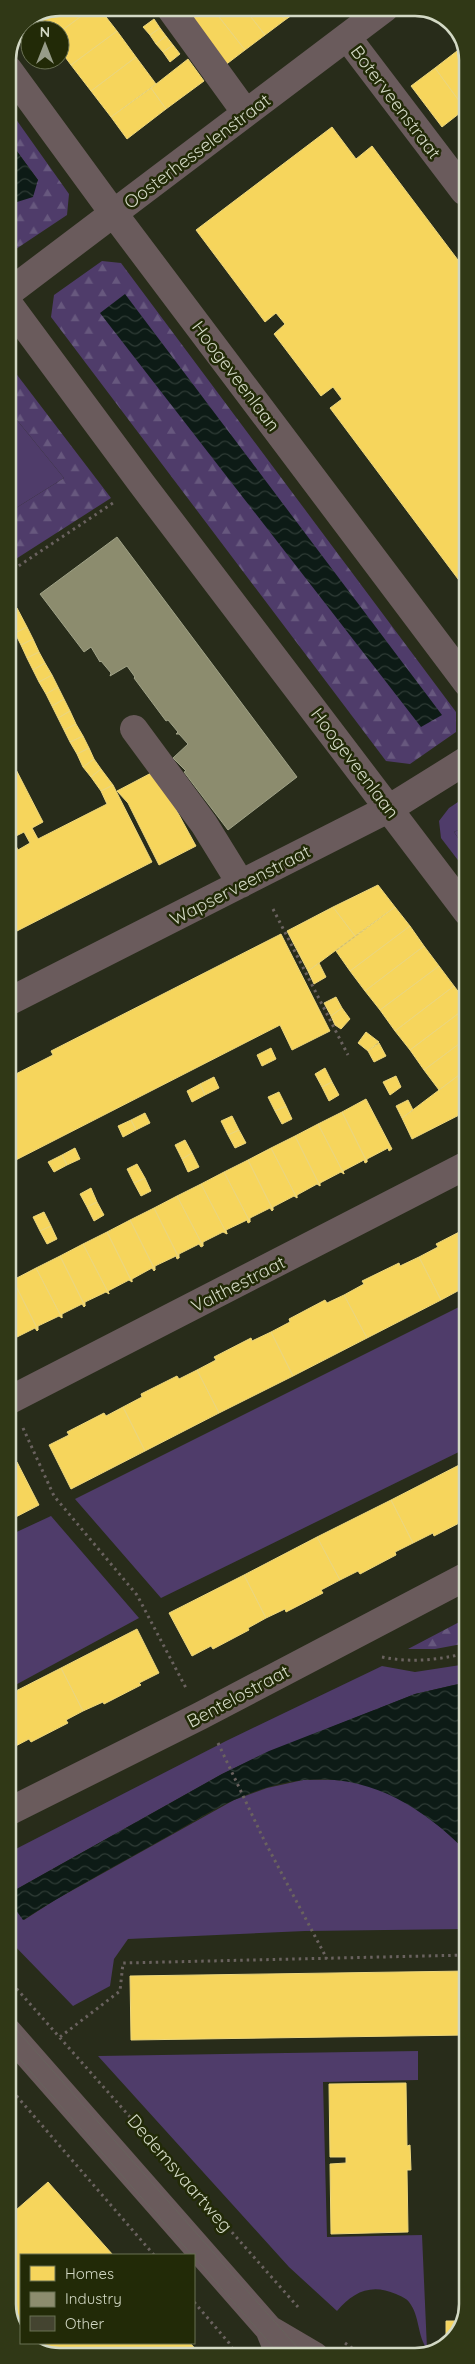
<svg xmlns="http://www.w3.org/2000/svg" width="475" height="2364" font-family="Quicksand,sans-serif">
<defs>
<pattern id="forest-firs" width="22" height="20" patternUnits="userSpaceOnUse" patternTransform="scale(1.25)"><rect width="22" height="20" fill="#4f3c6a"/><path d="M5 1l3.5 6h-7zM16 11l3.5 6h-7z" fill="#67587e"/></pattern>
<pattern id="water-waves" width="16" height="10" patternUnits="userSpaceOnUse" patternTransform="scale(1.25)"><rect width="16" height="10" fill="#0d1b16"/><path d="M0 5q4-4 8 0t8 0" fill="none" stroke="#2f3c36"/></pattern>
</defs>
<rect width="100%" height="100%" fill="#282c1a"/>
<path fill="#4f3c6a" d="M8,409l56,69 -56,35z
M467,796v30l-13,6 13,19v21l-26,-34 -2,-17 10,-13z
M467,1303v145l-306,150 -86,-99z
M51,1516l88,102 -131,71v-153z
M467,1664v18l-52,12 -146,58 -47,22 -214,120v-41l218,-112 156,-75 33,6z
M303,1780c16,0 34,-1 50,2 45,9 83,38 114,70v77l-162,2 -177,8 -14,20 -4,27 -37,20 -65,-67v-40l16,21 31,-20 179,-100 33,-12z
M418,2051v29l-95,2 4,155 95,-2 5,114c-10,-14 -7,-33 -18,-47 -3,-4 -9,-6 -13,-8 -25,-11 -43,-2 -59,17l-48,-44 -191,-211z"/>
<path fill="url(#forest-firs)" d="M8,108l61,86 -2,21 -54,36 -5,-2v-60l9,13 21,-22 -30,-41z
M102,261l19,2 335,449v20l-46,32 -24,-3 -335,-444 3,-22z
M8,363l103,135 -103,66v-51l56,-35 -56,-69z
M467,826v25l-13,-19z
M467,1618v25l-32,6h-27z"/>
<path fill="url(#water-waves)" d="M8,139l30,41 -5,17 -16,5 -9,-13z
M125,294l317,421 -21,12 -321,-414z
M467,1682v170c-67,-68 -141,-95 -233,-52 -25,11 -49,27 -73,40 -46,26 -93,51 -138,80l-15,-21v-5l214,-120 47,-23 146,-57z"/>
<path fill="#f6d55c" stroke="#ecd67c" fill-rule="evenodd" d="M60,8h32l-32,24 -15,-2 -9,-12z
M92,8h7l18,23 -46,34 -11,-15v-18z
M208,8h4l33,42 -21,16 -33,-46z
M212,8h32l21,27 -20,15z
M244,8h31l10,12 -20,15z
M275,8h27l-17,12z
M154,19l6,9 -10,7 -7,-8z
M160,28l6,8 -10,8 -6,-9z
M117,31l19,26 -45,34 -20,-26z
M166,36l7,9 -10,7 -7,-8z
M173,45l7,9 -10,8 -7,-10z
M464,46l3,7v12l-10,-14z
M457,51l10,14 -2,44 -30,-41z
M136,57l20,27 -45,33 -20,-26z
M188,59l16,22 -38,28 -15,-21z
M435,68l30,41 -23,18 -31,-41z
M151,88l15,21 -39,30 -16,-22z
M332,127l24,32 16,-13 95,126v319l-137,-183 12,-9 -9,-12 -12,9 -47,-62 11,-10 -9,-11 -11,9 -69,-92z
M465,142l2,2v14l-8,-11z
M17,608l10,19 -12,6 -7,-14v-6z
M27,627l6,12 -12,6 -6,-12z
M33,639l6,13 -12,6 -6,-13z
M39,652l6,11 -12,7 -6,-12z
M45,663l7,12 -13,7 -6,-12z
M52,675l6,12 -12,7 -7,-12z
M58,687l6,12 -12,7 -6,-12z
M64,699l6,12 -12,7 -6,-12z
M70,711l6,13 -12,6 -6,-12z
M76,724l7,12 -13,6 -6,-12z
M83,736l6,12 -12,6 -7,-12z
M89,748l5,11 -11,8 -6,-13z
M8,754l35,68 -11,6 6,11 69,-35 -6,-13 12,-6 39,77 -139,71 -5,-11zM24,832l6,11 -12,7 -6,-12z
M94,759l7,10 -10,8 -8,-10z
M101,769l12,16 -12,6 -10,-14z
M155,771l41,75 -37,19 -31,-62 -11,-12z
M378,885l17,22 -40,29 -22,-29z
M333,907l22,29 -47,35 -21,-40z
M395,907l15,19 -60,45 -14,-20z
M410,926l14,20 -59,45 -15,-20z
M281,934l49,97 -38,19 -12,-25 -272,139v-86l45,-23 -2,-4z
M424,946l15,20 -59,44 -15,-19z
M319,963l7,14 -12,7 -6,-13z
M439,966l15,20 -59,45 -15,-21z
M454,986l13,17v4l-57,43 -15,-19z
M336,997l6,11 -11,8 -7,-13z
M467,1007v31l-43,32 -14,-20z
M342,1008l8,11 -9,10 -6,-4 -4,-9z
M366,1032l13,10 -11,9 -10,-8z
M467,1038v31l-28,21 -15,-20z
M379,1043l7,13 -12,6 -6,-11z
M271,1048l5,11 -14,7 -5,-11z
M325,1068l7,14 -10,5 -7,-13z
M467,1069v16l-8,-10z
M459,1075l8,10v26l-55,28 -10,-21z
M396,1076l5,11 -11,8 -7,-13z
M214,1077l5,11 -14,7 -5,-11z
M332,1082l7,13 -10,6 -7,-14z
M200,1084l5,11 -13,7 -5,-11z
M279,1092l7,14 -11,5 -7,-14z
M366,1099l26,50 -3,2 -1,-3 -21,11v3l-25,-50z
M408,1100l5,10 -11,8 -6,-12z
M286,1106l6,13 -10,5 -7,-13z
M342,1112l25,50 -2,1 -1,-3 -21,11 1,3 -26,-50z
M145,1113l5,10 -14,7 -5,-10z
M232,1116l7,14 -11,5 -7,-14z
M131,1120l5,10 -13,7 -5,-11z
M318,1124l26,50 -3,-2 -21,11v3l-25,-50z
M239,1130l7,13 -11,5 -7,-13z
M295,1136l25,50 -3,-2 -20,11v3l-26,-50z
M185,1140l7,13 -10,6 -7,-14z
M75,1148l5,11 -13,6 -5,-10z
M271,1148l26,50 -3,-2 -21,11v3l-25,-50z
M192,1153l7,14 -11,5 -6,-13z
M62,1155l5,10 -13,7 -6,-10z
M248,1160l25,50 -1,1 -2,-3 -20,10v4l-26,-50z
M137,1164l8,14 -11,5 -7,-14z
M224,1172l26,50 -2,1 -1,-3 -21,10 1,4 -26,-50z
M145,1178l6,13 -10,5 -7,-13z
M201,1184l26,50 -4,-2 -20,10v4l-26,-50z
M91,1188l6,14 -10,5 -7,-13z
M177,1196l26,50 -2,1 -2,-3 -20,10v4l-25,-50z
M97,1202l7,13 -10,6 -7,-14z
M154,1208l25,50 -2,1 -1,-3 -21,10v4l-25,-50z
M44,1212l7,14 -11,5 -7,-14z
M130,1220l25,50 -1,1 -2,-3 -20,11v3l-25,-50z
M51,1226l6,13 -10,5 -7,-13z
M467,1228v58l-26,14 -22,-43 19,-10 -2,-3z
M107,1232l25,50 -3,-2 -21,11 1,3 -26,-50z
M83,1244l26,50 -3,-2 -21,10v4l-25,-50z
M60,1256l25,50 -1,1 -2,-3 -20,10v4l-26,-50z
M419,1257l22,43 -74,38 -23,-43 20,-11 -2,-3 37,-18 1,3z
M36,1268l26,50 -3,-2 -21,10v4l-25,-50z
M13,1280l25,50 -1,1 -2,-3 -20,10v4l-7,-14v-46z
M344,1295l23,43 -74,38 -22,-44 19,-10 -1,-3 17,-9 19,-10 2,3z
M8,1328l7,14 -7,3z
M271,1332l22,44 -74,37 -22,-43 19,-10 -2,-3 37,-19 1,3z
M197,1370l22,43 -74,38 -22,-44 19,-10 -1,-3 36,-18 2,3z
M123,1407l22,44 -74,38 -22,-44 20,-10 -2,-3 37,-19 2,3z
M17,1462l22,43 -31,16v-55z
M465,1462l2,5v52l-33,17 -1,-3 -20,10 -22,-43z
M391,1500l22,43 -18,9 1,3 -36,19 -2,-3 -18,9 -23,-43z
M317,1537l23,43 -19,10 2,3 -37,19 -1,-3 -19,9 -22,-43z
M244,1575l22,43 -18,10 1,2 -36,19 -2,-3 -19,10 -23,-43z
M137,1629l22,44 -20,10 2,2 -37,19 -1,-2 -20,9 -22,-43z
M61,1668l22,43 -17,9 2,3 -37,19 -2,-3 -19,10 -2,-54z
M467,1971v64l-336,5 -1,-64z
M406,2083l1,63 3,-1 1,25h-4l1,62 -77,2 -1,-70 16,-1v-6h-16l-1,-73z
M48,2182l65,73h-92v82l-13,-26v-94z
M446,2321h15l-6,17 -9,5z
M26,2343h164l12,13h-148z"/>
<path fill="#8c8c6e" stroke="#a1a388" d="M117,537l180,240 -69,53 -44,-58 2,-1 -13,-13 15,-14 -9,-10h-3l2,-2 -10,-12 -2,1 -32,-43 1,-1 -8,-11 -17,10 1,-3 -10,-12 -1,1 -9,-15 -7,5 -44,-58z"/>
<path fill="#444430" stroke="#585949" d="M8,2139l8,9 -8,7z"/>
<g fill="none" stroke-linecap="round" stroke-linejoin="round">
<path stroke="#6a625f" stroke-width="3" stroke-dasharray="2.5 4" stroke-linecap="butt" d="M8,573l108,-72
M273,909l75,146
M23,1428l31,68 83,99 49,93
M382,1657c29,6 56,3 85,-4
M218,1743l46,97 63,119
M8,1979l290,328
M60,2037l60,-46 3,-28 344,-8
M8,2086l146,169
M194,2302l35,41 8,13
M345,2343l18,13"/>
<path stroke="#6a5b5c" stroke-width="28" d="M170,8l76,105
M347,37l117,154
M8,69l106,145 353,469
M8,293l377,-285
M8,303l134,181 325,428
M134,729l70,95 37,60
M8,1002l382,-194 77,-48
M8,1401l459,-236
M8,1812l192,-96 267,-140
M8,2032l261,297 11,27
M269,2329l46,27"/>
<path stroke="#68625c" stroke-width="1" d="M8,2020l297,336
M8,2046l184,209
M194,2257l87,99"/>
</g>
<g text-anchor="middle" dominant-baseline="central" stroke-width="5" stroke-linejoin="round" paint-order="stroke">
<g font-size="18" fill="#d3d9c5" stroke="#222a07">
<text transform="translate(396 102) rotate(53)">Boterveenstraat</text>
<text transform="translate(197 151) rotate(-37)">Oosterhesselenstraat</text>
<text transform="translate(236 376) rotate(53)">Hoogeveenlaan</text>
<text transform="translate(355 763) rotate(53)">Hoogeveenlaan</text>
<text transform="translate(240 885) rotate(-27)">Wapserveenstraat</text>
<text transform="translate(238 1284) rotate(-27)">Valthestraat</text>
<text transform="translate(238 1696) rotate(-28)">Bentelostraat</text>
<text transform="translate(180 2173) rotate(49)">Dedemsvaartweg</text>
</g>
</g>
<path d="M0 0H475V2364H0ZM60 16H415A44 44 0 0 1 459 60V2304A44 44 0 0 1 415 2348H60A44 44 0 0 1 16 2304V60A44 44 0 0 1 60 16Z" fill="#303816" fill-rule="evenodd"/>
<path fill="none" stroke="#d3d9c5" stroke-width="2.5" d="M60 16H415A44 44 0 0 1 459 60V2304A44 44 0 0 1 415 2348H60A44 44 0 0 1 16 2304V60A44 44 0 0 1 60 16Z"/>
<rect x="20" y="2254" width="175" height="90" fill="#222a07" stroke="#697053"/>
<rect x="30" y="2266" width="25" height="15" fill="#f6d55c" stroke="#697053"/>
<text x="65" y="2279" font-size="15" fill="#d3d9c5">Homes</text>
<rect x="30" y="2292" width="25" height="15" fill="#8c8c6e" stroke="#697053"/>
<text x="65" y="2304" font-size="15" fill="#d3d9c5">Industry</text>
<rect x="30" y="2316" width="25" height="15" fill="#444430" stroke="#697053"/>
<text x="65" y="2329" font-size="15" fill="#d3d9c5">Other</text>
<g transform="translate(45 45)"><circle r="24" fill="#222a07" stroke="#697053"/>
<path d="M0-4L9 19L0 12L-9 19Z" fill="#979c89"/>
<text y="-8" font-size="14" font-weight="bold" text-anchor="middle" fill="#d3d9c5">N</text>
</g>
</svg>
